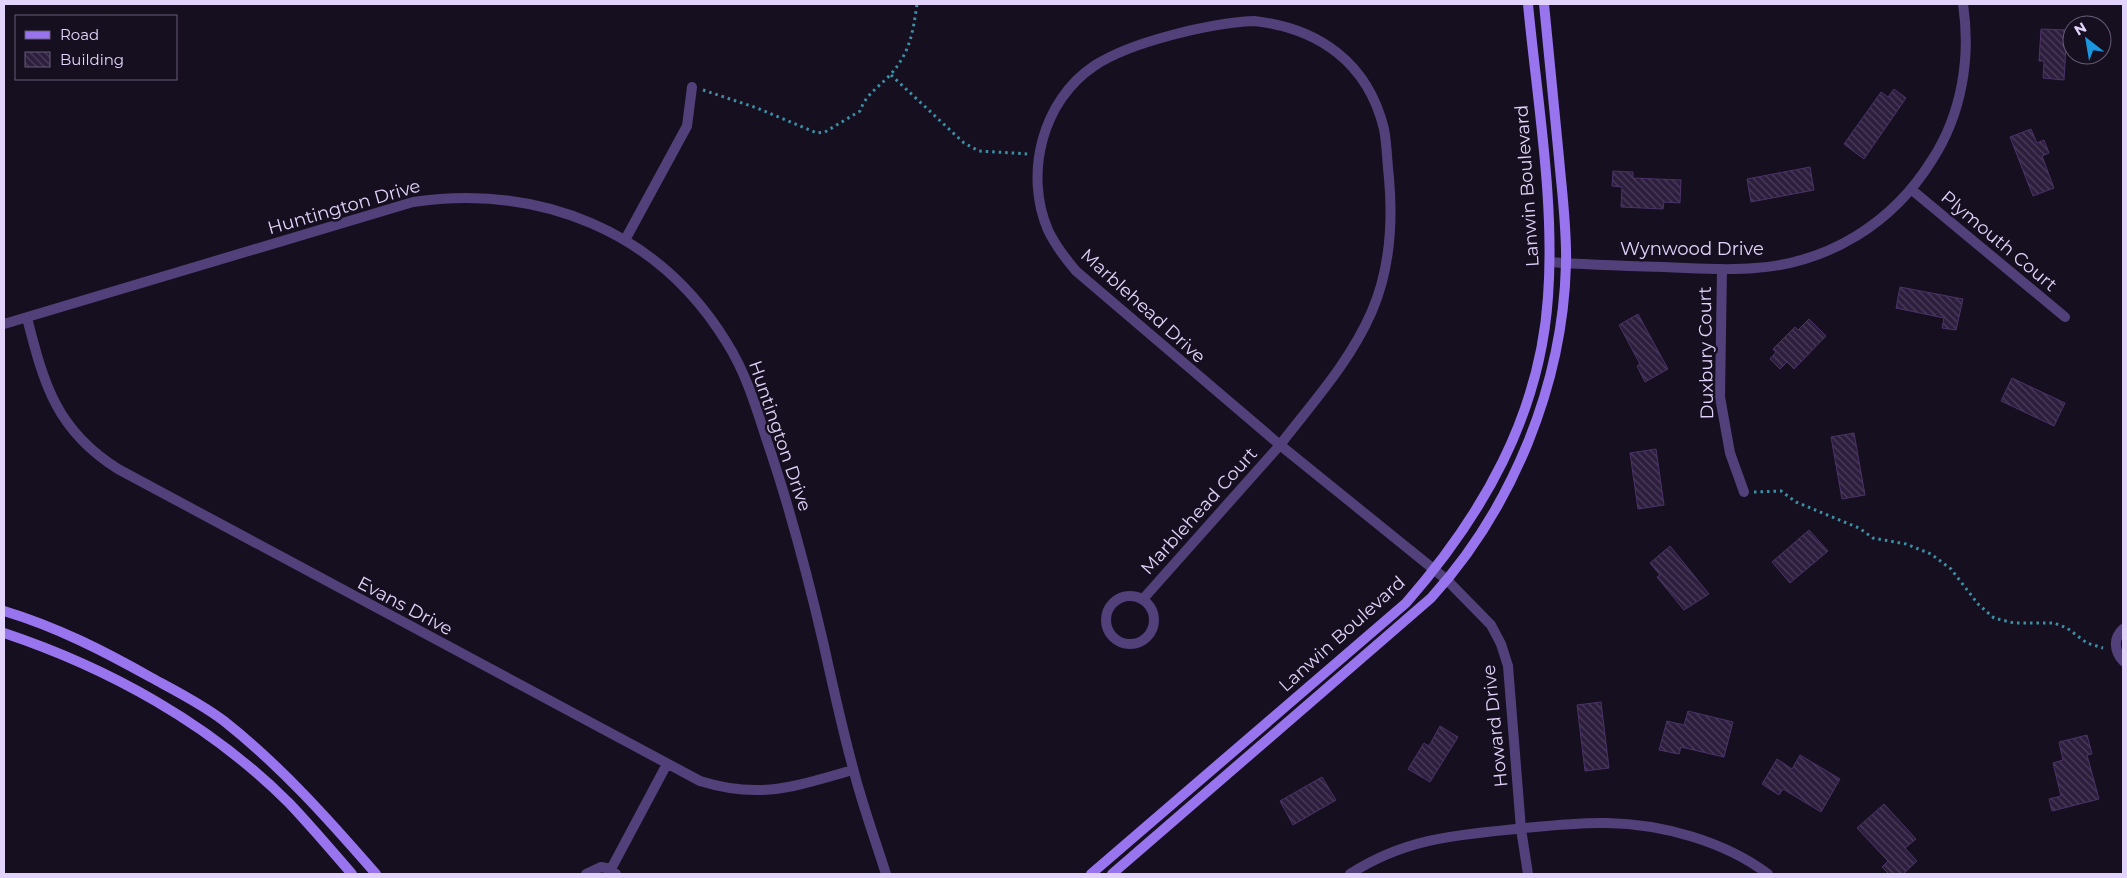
<svg xmlns="http://www.w3.org/2000/svg" width="2127" height="878" font-family="Montserrat,sans-serif">
<defs>
<pattern id="building-back-hatch" width="6" height="6" patternUnits="userSpaceOnUse" patternTransform="scale(1.25)"><rect width="6" height="6" fill="#2d1e3e"/><path d="M-1 5l2 2M0 0l6 6M5-1l2 2" fill="none" stroke="#4b3e5b"/></pattern>
</defs>
<rect width="100%" height="100%" fill="#160f20"/>
<path fill="url(#building-back-hatch)" stroke="#4b3268" d="M2041,29l26,1 -3,50 -21,-2 1,-17h-5z
M1894,89l12,9 -42,61 -20,-15 37,-52 7,5z
M2031,129l6,14 7,-3 5,13 -7,3 12,32 -21,8 -23,-59z
M1810,167l4,23 -63,12 -4,-23z
M1613,171l20,1v6l48,2 -1,23 -16,-1 -1,7 -42,-2 1,-20 -10,-1z
M1900,287l63,12 -7,31 -14,-2 2,-10 -48,-10z
M1638,314l30,55 -23,13 -8,-16 3,-2 -21,-39z
M1809,319l17,17 -32,33 -7,-7 -7,7 -10,-10 6,-7 -3,-3 22,-22 3,3z
M2012,378l53,25 -11,23 -53,-25z
M1854,433l11,62 -23,4 -11,-62z
M1656,449l8,56 -26,4 -8,-56z
M1809,530l19,21 -38,32 -18,-21z
M1670,546l39,48 -25,16 -27,-33 3,-2 -10,-12z
M1601,702l8,66 -24,3 -8,-66z
M1688,711l45,11 -9,35 -43,-10 -2,7 -20,-4 8,-29 17,4z
M1440,726l18,11 -28,45 -22,-13 16,-26 5,3z
M2087,735l5,19 -5,1 12,44 -47,12 -3,-12 12,-3 -8,-33 10,-3 -4,-18z
M1800,755l40,24 -19,33 -38,-23 -4,6 -17,-11 15,-25 15,10z
M1322,777l14,23 -43,25 -13,-24z
M1884,804l32,35 -11,9 12,13 -14,13h-14l-7,-7 6,-6 -31,-33z"/>
<g fill="none" stroke-linecap="round" stroke-linejoin="round">
<path stroke="#3b90a6" stroke-width="3" stroke-dasharray="2.5 4" stroke-linecap="butt" d="M891,75l73,68 15,8 50,3
M703,90l54,18 60,25 8,-1 35,-21c6,-17 18,-23 30,-36 20,-22 23,-43 27,-71
M1754,492l27,-1 15,11 63,26 14,10 33,6 25,10 20,15 27,35 16,14 20,5h40l13,5 20,15 16,5"/>
<path stroke="#514079" stroke-width="10" d="M1254,21c65,7 114,42 130,108 3,15 3,33 5,49 4,45 1,91 -17,133 -22,51 -59,91 -92,134l-204,-174c-11,-13 -21,-26 -28,-41 -24,-56 -6,-129 46,-164 36,-24 116,-43 160,-45z
M1912,190l153,127
M625,240l62,-114 5,-39
M1550,262c38,3 76,4 114,5 30,1 60,4 91,1 74,-5 138,-45 177,-108 30,-46 39,-103 31,-156
M1722,269l-2,128 10,56 14,39
M27,318c17,66 29,112 91,151l582,312c61,19 95,5 153,-11
M4,324l409,-122c127,-18 245,28 314,141 19,30 29,64 40,98 23,67 41,136 57,205 9,41 18,82 29,122 9,36 22,71 33,106
M1106 620a24 24 0 1 1 48 0a24 24 0 1 1-48 0Z
M1143,599l137,-154 167,135 44,45 10,19 7,22 13,163 7,45
M2123,629c-10,9 -9,22 0,32
M611,869l56,-105
M586,874l15,-7 10,2 5,5
M1350,874c54,-35 104,-39 166,-45 30,-3 61,-7 91,-6 55,1 117,18 161,51"/>
<path stroke="#9875ef" stroke-width="10" d="M4,611c53,16 100,40 148,67 24,13 50,26 72,43 57,45 105,99 152,153
M4,633c105,35 206,91 285,170 22,23 42,47 63,71
M1091,874l315,-271c76,-87 134,-187 142,-306 7,-96 -11,-197 -20,-293
M1112,874l319,-276c81,-89 132,-213 135,-334 1,-35 -4,-71 -7,-106 -5,-51 -10,-103 -15,-154"/>
</g>
<g text-anchor="middle" dominant-baseline="central" stroke-width="5" stroke-linejoin="round" paint-order="stroke">
<g font-size="18" fill="#e2d3fa" stroke="#160f20">
<text transform="translate(1527 186) rotate(-94)">Lanwin Boulevard</text>
<text transform="translate(344 207) rotate(-16)">Huntington Drive</text>
<text transform="translate(1999 241) rotate(40)">Plymouth Court</text>
<text x="1692" y="249">Wynwood Drive</text>
<text transform="translate(1143 306) rotate(42)">Marblehead Drive</text>
<text transform="translate(1706 353) rotate(-91)">Duxbury Court</text>
<text transform="translate(780 436) rotate(71)">Huntington Drive</text>
<text transform="translate(1199 511) rotate(-48)">Marblehead Court</text>
<text transform="translate(405 606) rotate(28)">Evans Drive</text>
<text transform="translate(1342 634) rotate(-42)">Lanwin Boulevard</text>
<text transform="translate(1495 726) rotate(-96)">Howard Drive</text>
</g>
</g>
<rect width="2127" height="878" fill="none" stroke="#e2d3fa" stroke-width="10"/>
<rect x="15" y="15" width="162" height="65" fill="#160f20" stroke="#685d77"/>
<rect x="25" y="31" width="25" height="8" fill="#9875ef" stroke="#685d77"/>
<text x="60" y="40" font-size="15" fill="#e2d3fa">Road</text>
<rect x="25" y="52" width="25" height="15" fill="url(#building-back-hatch)" stroke="#685d77"/>
<text x="60" y="65" font-size="15" fill="#e2d3fa">Building</text>
<g transform="translate(2087 40) rotate(329)"><circle r="24" fill="#160f20" stroke="#685d77"/>
<path d="M0-4L9 19L0 12L-9 19Z" fill="#1a97df"/>
<text y="-8" font-size="14" font-weight="bold" text-anchor="middle" fill="#e2d3fa">N</text>
</g>
</svg>
